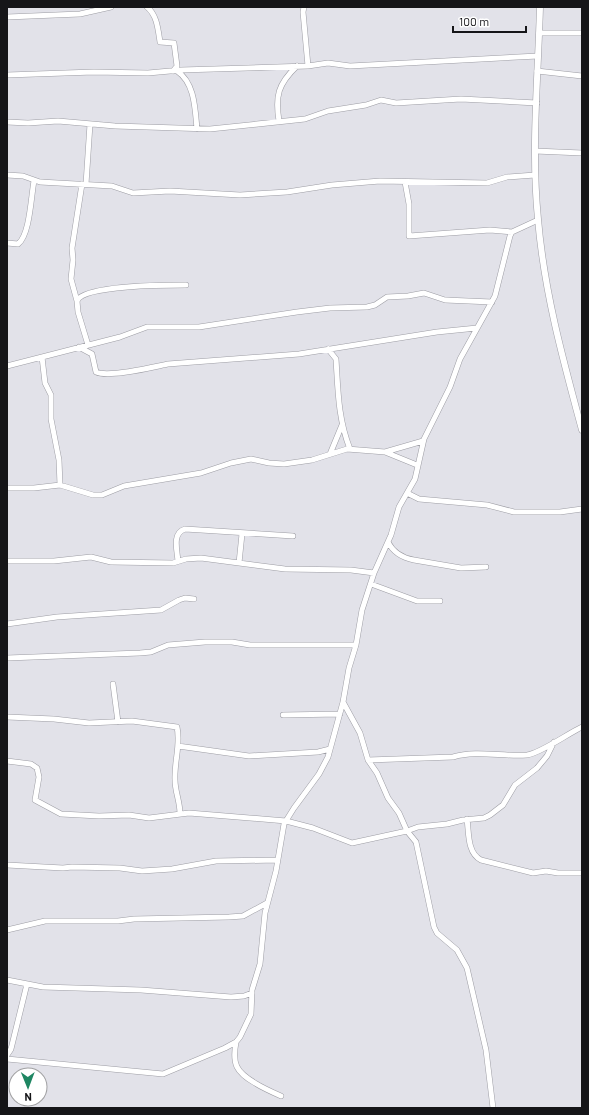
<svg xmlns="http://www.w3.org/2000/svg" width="589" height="1115" font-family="Barlow,sans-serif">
<rect width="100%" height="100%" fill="#e2e2e9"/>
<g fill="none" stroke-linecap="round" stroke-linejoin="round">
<defs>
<path id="minor" d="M147,7c10,8 11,22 13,35l14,1 3,23 -4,5
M304,7l-1,5 5,54
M7,17l73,-3 31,-7
M539,33h43
M177,71c18,12 18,38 20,58
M537,71l45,5
M7,75l87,-3 54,1 33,-3 127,-4 20,-3 22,3 188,-10
M279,121c-4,-25 -1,-37 18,-55
M7,122l21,1 30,-2 57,5 95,3 95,-10 23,-8 38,-6 15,-5 15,3 65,-4 76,4
M535,151l47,2
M7,175l16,1 17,6 72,4 21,7 37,-2 70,4 47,-3 45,-7 48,-4 107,2 20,-6 28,-2
M405,182l4,22v32l81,-6 22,2
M86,184l4,-60
M7,243l11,1c12,-9 13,-48 16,-63
M77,301l-6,-22 2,-19 -1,-12 10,-64
M88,345l-10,-33 -1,-11c6,-16 92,-16 109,-16
M79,347l13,7 4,18c13,6 57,-5 72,-8l131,-10 138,-22 40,-4
M328,349l8,10c2,31 2,60 14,90
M42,357l3,26 6,12v24l8,41 1,25
M7,366l113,-29 27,-10h52l98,-15 33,-4 37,-1 8,-2 12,-8 21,-1 16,-3 21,7 47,2
M385,452l32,13
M330,454l12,-29
M7,488h27l26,-3 33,10h9l22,-9 77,-13 30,-10 20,-4 18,4 15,1 28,-4 35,-11 38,3 38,-11
M407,493l12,6 68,6 27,7h46l22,-3
M388,542c5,10 15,16 26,18l47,8 25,-1
M7,561h47l37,-4 20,5 62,1 13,-4 15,-1 38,5 3,-29
M178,561c-1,-11 -6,-28 7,-32l108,7
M239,563l46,6 66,1 23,3
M371,584l46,17h23
M7,624l50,-7 104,-7 18,-10 6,-2 9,1
M7,658l133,-5 11,-1 17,-7 37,-3h27l18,3h106
M113,684l5,38
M343,702l17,31 8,27 9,13 11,25 11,15 8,18 9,11 18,85 3,6 20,17 10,18 19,82 7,58
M283,715l57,-1
M7,717l47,2 35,4 43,-2 45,6c4,17 -3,35 -2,53 0,12 5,21 5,34
M178,746l71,10 69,-4 12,-3
M368,760l85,-3c24,-7 50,0 74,-2 14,-2 40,-21 55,-28
M7,761l24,3 6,4 2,9 -4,23 26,14 38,2 30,-1 20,3 40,-5 97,8 27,7 39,15 55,-12 11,-4 29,-3 16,-4 21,-2 6,-3 13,-10 12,-20 22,-17 10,-12 7,-14
M467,819c2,13 0,34 14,41l52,13 13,-2 12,2h24
M7,865l56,3 9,-1 48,1 22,3 30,-2 44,-8 62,-1
M7,930l38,-9h73l16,-2 95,-2 14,-1 24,-13
M7,980l36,7 98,3 90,7 13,-1 8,-3
M236,1042c-4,22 0,30 19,41 8,5 17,9 26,13
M7,1055l4,-6 16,-65
M7,1059l156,15 62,-26 11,-6 4,-5 11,-23 1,-24 8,-26 5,-51 11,-42 8,-47 10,-16 25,-34 9,-17 15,-55 6,-34 7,-23 6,-35 12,-37 17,-38 8,-28 16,-28 9,-40 26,-52 10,-28 35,-63 15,-60 2,-4 26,-12"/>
<path id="tertiary" d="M540,7c-2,71 -9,142 -2,212 6,72 25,141 44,211"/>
</defs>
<use href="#minor" stroke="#9d9da4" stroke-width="6"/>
<use href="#tertiary" stroke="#9d9da4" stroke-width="7"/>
<use href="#minor" stroke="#fff" stroke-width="5"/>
<use href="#tertiary" stroke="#fff" stroke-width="6"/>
</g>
<rect width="589" height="1115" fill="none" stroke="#151518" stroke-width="16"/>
<g transform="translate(28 1087) rotate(179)"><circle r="19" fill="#ffffff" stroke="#a1a1a3"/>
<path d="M0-3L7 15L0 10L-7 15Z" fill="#1e8662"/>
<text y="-6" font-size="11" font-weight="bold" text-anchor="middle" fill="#151518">N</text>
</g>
<path d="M453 26v6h73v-6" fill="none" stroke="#151518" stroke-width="2"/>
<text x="459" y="26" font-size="12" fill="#151518" stroke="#ffffff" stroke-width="3" paint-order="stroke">100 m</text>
</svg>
